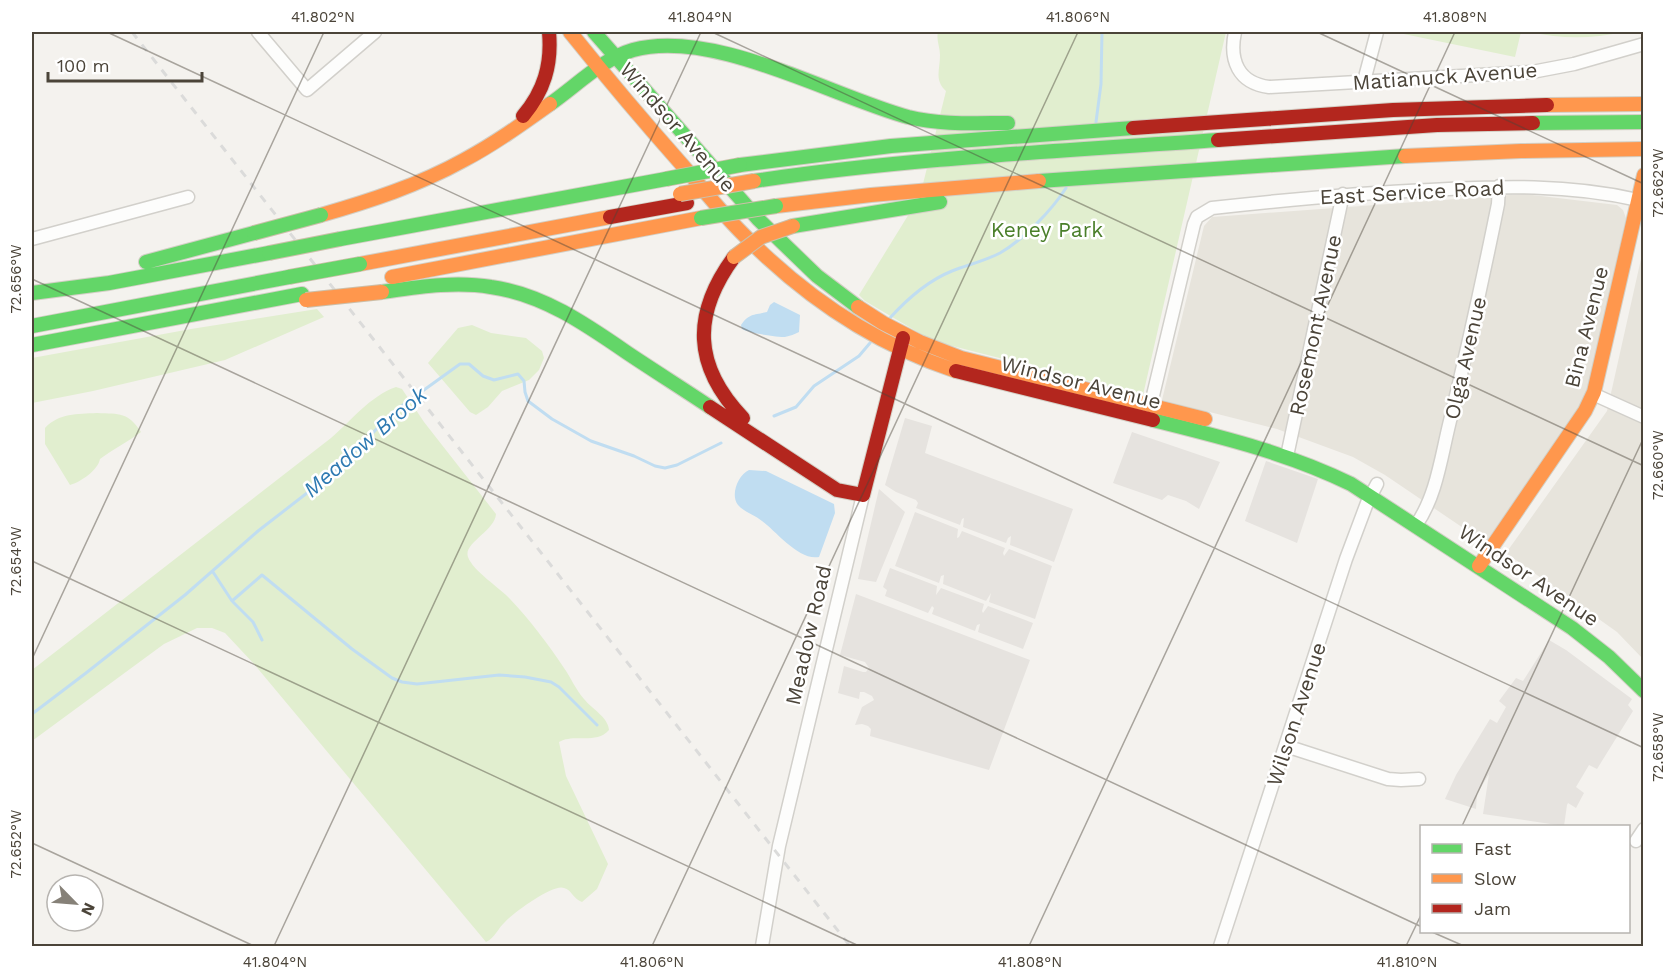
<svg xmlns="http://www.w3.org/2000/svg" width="1675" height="978" font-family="'Work Sans',sans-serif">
<rect width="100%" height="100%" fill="#f4f2ee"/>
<path fill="#e7e4dc" d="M1524,194l93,11 6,5 3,8 -42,187 -97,135h-6l-96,-65 -32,-18 -76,-28 -115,-29 42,-174 8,-9z
M1643,250v409l-26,-27 -111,-79 101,-142z"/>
<path fill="#e1eecf" d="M938,32h288l-83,363 -210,-54 -68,-40 -6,-6 61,-99 26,-105c-12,-11 -6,-21 -6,-36 0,-8 -4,-15 -2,-23z
M1394,32h127l-6,25z
M1530,32h93c-31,7 -62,7 -93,0z
M317,309l7,8 -99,43 -132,31 -61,12v-45l159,-29z
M472,325l19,8 35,5 16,13 2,7 -5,12 -10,10 -27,11 -14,16 -12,8 -6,-3 -42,-49 30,-35z
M396,387l6,2 22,33 72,92c-1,17 -33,29 -28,43 5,14 32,31 42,42 20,21 38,45 54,69 7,10 12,22 20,31 8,10 24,18 25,31 -13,15 -35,3 -50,12l7,34 42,88 -11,25 -15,13c-9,-3 -10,-12 -18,-14 -10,-5 -51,25 -59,34 -7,6 -10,16 -19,20l-232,-278 -29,-31 -13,-5h-15l-33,16 -132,97v-71l299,-232c20,-17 39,-42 65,-51z
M97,413c23,1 31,-1 44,19 -13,10 -28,17 -41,27 -2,11 -19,23 -30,26l-25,-41v-16c14,-15 32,-14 52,-15z"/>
<path fill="#e6e3df" d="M905,418l27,8 -7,27 148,56 -19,53 -44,-17 1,-9 -3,2 -2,5 -43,-16 1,-9 -2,1 -2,6 -44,-17 2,-5 -2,-3 -20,-8 -11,-7z
M1132,432l88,30 -21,47 -13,-8 -18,-6 -6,5 -49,-17z
M1266,461l52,18 -21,64 -52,-22z
M879,489l26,23 -29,70 -18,-3z
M915,512l43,17 -1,9 2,-1 3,-6 43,17 -2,5 1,3 5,-7 43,17 -17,53 -46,-17 2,-9 -5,8 -43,-17 1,-9 -3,1 -2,7 -44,-17z
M890,568l47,18 -1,9 5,-7 43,16 -2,7 1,2 5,-7 45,17 -10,26 -45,-17 2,-8 -3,1 -2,6 -43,-17 2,-6 -2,-2 -4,7 -43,-17 2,-6 -4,-3z
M856,594l174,66 -41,110 -119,-34 1,-7 -3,-3 -6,-2 -7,1 7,-18 12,-7 -2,-4 -8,-4h-4l-1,7 -21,-6 6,-27 19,6h3l3,-4 -4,-6 -25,-7z
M1549,640l17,10 66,49 -4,6 5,6 -36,58 -8,-4 -13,22 8,6 -8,15 -8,-5 -1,2 -3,21 -81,-12 6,-40 -12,20 -1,15 -31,-10 11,-24 34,-56 7,4 9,-16 -7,-6 17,-23 7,3z"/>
<path fill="#c0ddf1" d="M774,302l26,13 -1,17c-4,2 -9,4 -14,5 -7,0 -38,-4 -43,-8l-1,-4c8,-12 14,-10 26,-13l3,-7z
M749,470l17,1 68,33 1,9 -16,44c-20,4 -43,-26 -57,-36 -7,-6 -18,-9 -24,-16 -8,-10 0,-30 11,-35z"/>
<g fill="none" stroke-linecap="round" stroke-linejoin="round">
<path stroke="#c0ddf1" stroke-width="3" d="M1096,122l5,-38 1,-52
M889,319c18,-20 38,-38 63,-48 15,-6 33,-10 48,-18 23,-13 52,-43 66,-65
M774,416l22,-9 18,-21 45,-30 11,-13
M213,572l19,29 30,-26 90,74 40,29 10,4 15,2 82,-9 26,2 26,5 8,5 38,38
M233,602l20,20 9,18
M32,714l54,-41 99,-78 73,-64 80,-62 54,-56 68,-49h9l14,12 11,4 24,-6 6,7 1,11 3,9 24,18 39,22 43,15 21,10 10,2 12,-3 44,-22"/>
<defs>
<path id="street" d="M258,32l49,58 68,-58
M1235,32c-6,28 3,51 34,55l263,-15 42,-8 70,-20
M1364,81l13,-49
M32,239l156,-42
M1593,394l51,23
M1149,412l45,-188 3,-7 15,-9c72,-8 145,-15 218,-18 70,-4 139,-6 208,10
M1287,456l56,-262
M1416,525c20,-28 25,-67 33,-100 18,-74 34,-147 49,-221l1,-18
M1286,746l102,33 13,1 18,-1
M1636,841l8,-12
M762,946l17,-100 84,-351
M1220,946l126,-387 21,-56 10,-19"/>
<path id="fast" d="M594,32l164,187 59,57 41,31
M550,104c26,-18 52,-45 83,-54 80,-22 198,46 275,67 33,8 67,6 100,6
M1533,123l111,-1
M740,165l151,-19 242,-18
M754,181c154,-23 309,-30 464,-41
M1039,181l366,-25
M793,226l147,-24
M340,239l326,-60
M146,262l108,-29
M382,292c36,-5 73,-11 109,-5 52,7 96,38 138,67 27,18 54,35 81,53
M32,293l77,-10 160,-30
M32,326l257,-49
M32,345l270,-51
M1153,420c68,17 135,33 198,64l221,144 37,29 35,34"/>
<path id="slow" d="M570,32c37,46 75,91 114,135 19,22 37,45 57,65 62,64 131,111 215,139
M1547,105l97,-1
M1405,156l116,-5 123,-2
M776,206l95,-11 168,-14
M321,215c49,-14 98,-30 143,-55 30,-16 58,-36 86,-56
M360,264l250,-47
M392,277l309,-59
M858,307l25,16 37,19 41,16 244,61
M1479,566l106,-155 9,-19 50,-217"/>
<path id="jam" d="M523,116c21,-25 29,-51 26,-84
M1133,128l260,-18 154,-5
M1218,140l219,-15 96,-2
M610,217l77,-14
M734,257c-42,57 -41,109 9,161
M956,371l197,49
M710,407l127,83 26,5
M863,495l40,-157"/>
</defs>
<use href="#street" stroke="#d2d0cb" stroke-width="15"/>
<use href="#fast" stroke="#d3cfc5" stroke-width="16"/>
<use href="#slow" stroke="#d3cfc5" stroke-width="16"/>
<use href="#jam" stroke="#d3cfc5" stroke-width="16"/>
<use href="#street" stroke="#fdfdfc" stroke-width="12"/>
<use href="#fast" stroke="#63d668" stroke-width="14"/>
<use href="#slow" stroke="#ff974d" stroke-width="14"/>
<use href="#jam" stroke="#b3261e" stroke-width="14"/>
<path stroke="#dbdbda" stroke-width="3" stroke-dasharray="8 8" stroke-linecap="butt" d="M132,32l718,914"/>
<defs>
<path id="fast-bridge" d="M666,179l74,-14
M701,218l75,-12
M254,233l67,-18
M269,253l71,-14
M289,277l71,-13"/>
<path id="slow-bridge" d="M680,194l74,-13
M734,257l27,-20 32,-11
M306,300l76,-8"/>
</defs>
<use href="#fast-bridge" stroke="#ccbfa9" stroke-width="16" stroke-linecap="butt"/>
<use href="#slow-bridge" stroke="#ccbfa9" stroke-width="16" stroke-linecap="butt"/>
<use href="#fast-bridge" stroke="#63d668" stroke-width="14"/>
<use href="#slow-bridge" stroke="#ff974d" stroke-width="14"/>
</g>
<path fill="none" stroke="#4b4439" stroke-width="1.5" stroke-opacity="0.45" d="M107,32l1537,716M712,32l932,434M1317,32l327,152M32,279l1390,648M32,561l827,385M32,659l292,-627M1462,826l182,-389M32,843l222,103M1432,932l32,14M274,946l427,-914M652,946l426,-914M1029,946l426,-914M1406,946l16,-33"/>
<g text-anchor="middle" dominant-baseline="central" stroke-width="5" stroke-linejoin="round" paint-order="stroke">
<g font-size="21" fill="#4b4439" stroke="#fff">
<text transform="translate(1445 76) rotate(-4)">Matianuck Avenue</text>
<text transform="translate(678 127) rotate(49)">Windsor Avenue</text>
<text transform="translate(1412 192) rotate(-3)">East Service Road</text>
<text transform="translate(1315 325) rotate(-78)">Rosemont Avenue</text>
<text transform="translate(1586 327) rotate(-76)">Bina Avenue</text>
<text transform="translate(1465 358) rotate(-77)">Olga Avenue</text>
<text transform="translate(1081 382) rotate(14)">Windsor Avenue</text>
<text transform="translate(1529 575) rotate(34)">Windsor Avenue</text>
<text transform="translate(808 635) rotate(-77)">Meadow Road</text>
<text transform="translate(1296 714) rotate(-72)">Wilson Avenue</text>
</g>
<g font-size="21" fill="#4a7f2a" stroke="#fff">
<text x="1047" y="229">Keney Park</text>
</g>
<g font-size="22" font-style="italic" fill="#2e7ab2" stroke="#fff">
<text transform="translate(365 442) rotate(-41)">Meadow Brook</text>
</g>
</g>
<rect width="1675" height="978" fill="none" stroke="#ffffff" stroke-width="66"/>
<rect x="1420" y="825" width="210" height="108" fill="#ffffff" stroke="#b7b4b0" stroke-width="1.5"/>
<rect x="1432" y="844" width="30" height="9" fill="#63d668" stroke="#b7b4b0" stroke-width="1.5"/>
<text x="1474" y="855" font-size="18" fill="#4b4439">Fast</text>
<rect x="1432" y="874" width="30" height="9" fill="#ff974d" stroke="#b7b4b0" stroke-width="1.5"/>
<text x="1474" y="885" font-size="18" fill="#4b4439">Slow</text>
<rect x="1432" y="904" width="30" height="9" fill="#b3261e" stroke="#b7b4b0" stroke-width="1.5"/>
<text x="1474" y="915" font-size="18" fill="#4b4439">Jam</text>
<g transform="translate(75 903) rotate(115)"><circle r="28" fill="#ffffff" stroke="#b7b4b0" stroke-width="1.5"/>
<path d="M0-4.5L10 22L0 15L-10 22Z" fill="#868178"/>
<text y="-9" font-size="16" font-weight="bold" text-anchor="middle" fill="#4b4439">N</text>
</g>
<path d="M48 72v9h154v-9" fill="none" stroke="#4b4439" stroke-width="3"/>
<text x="57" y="72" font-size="18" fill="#4b4439" stroke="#ffffff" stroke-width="4.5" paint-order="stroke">100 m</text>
<rect x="33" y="33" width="1609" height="912" fill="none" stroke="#4b4439" stroke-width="2"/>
<g font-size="15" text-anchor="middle" fill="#4b4439">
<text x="323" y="22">41.802°N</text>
<text x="700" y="22">41.804°N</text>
<text x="1078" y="22">41.806°N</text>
<text x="1455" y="22">41.808°N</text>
<text transform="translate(1658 183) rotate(-90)" y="5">72.662°W</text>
<text transform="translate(16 279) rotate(-90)" y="5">72.656°W</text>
<text transform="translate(1658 465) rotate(-90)" y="5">72.660°W</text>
<text transform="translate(16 561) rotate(-90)" y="5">72.654°W</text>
<text transform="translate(1658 747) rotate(-90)" y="5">72.658°W</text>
<text transform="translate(16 844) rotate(-90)" y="5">72.652°W</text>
<text x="275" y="967">41.804°N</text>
<text x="652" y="967">41.806°N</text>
<text x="1030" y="967">41.808°N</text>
<text x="1407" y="967">41.810°N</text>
</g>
</svg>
